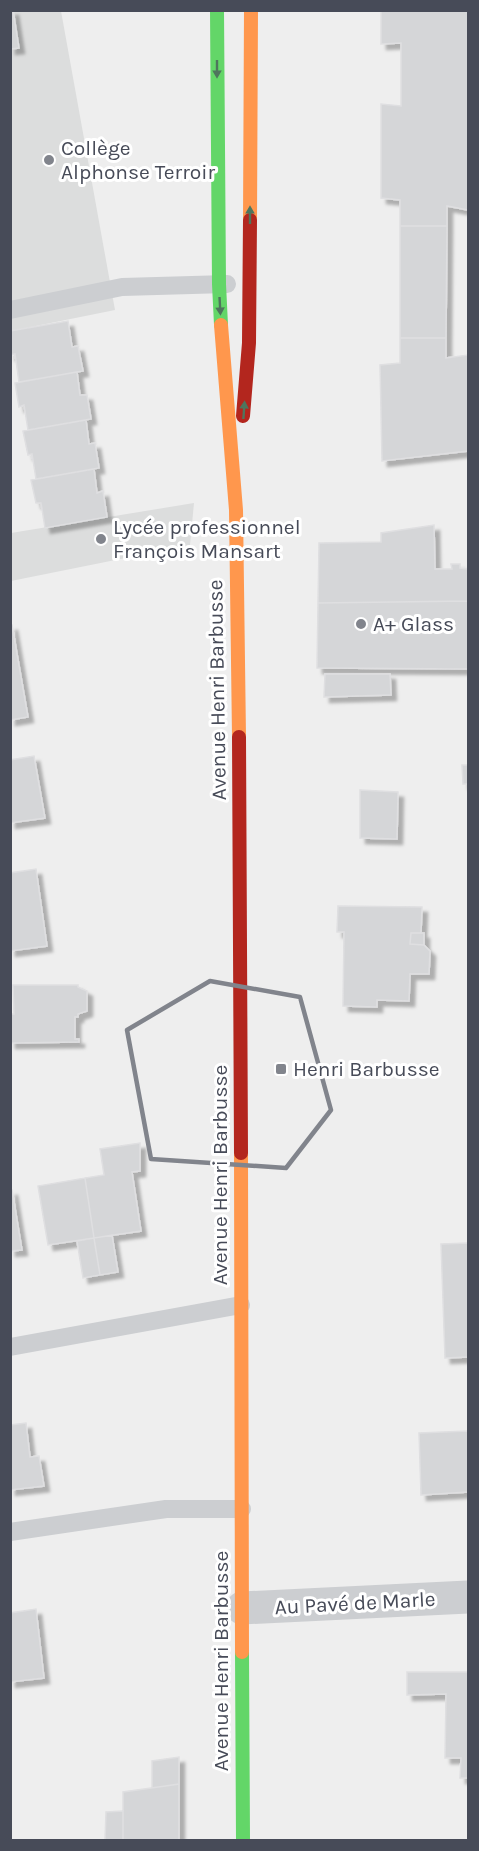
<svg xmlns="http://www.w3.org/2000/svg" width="479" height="1851" font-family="Karla,sans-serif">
<defs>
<filter id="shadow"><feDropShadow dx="5.5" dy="5.5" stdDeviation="1.5" flood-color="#0004"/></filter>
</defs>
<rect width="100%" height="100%" fill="#eee"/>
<path fill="#dcdddd" d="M11,11h50l54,299 -104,21z
M194,503l-4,42 -179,36v-48z"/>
<path fill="#d5d6d8" stroke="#dfdfe1" stroke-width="1.5" filter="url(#shadow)" d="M10,10h3l6,38 -9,1z
M381,10h87v200l-21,-4v20h-47v-26l-19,-2v-94l20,2v-63l-20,1z
M400,226h47l-1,112h-46z
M68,321l4,26 6,-1 5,25 -64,11 -4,-28 -5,1v-24z
M400,338h46v20l22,-3v96l-86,10 -2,-96 20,-2z
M77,372l3,23h7l4,24 -63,11 -4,-25 -5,2 -4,-24z
M86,420l3,24 6,-1 4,25 -63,11 -4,-25 -4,1 -5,-24z
M94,469l3,24 6,-2 4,26 -62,11 -4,-25h-5l-5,-23z
M434,525l1,44h17l-1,-5h9v4l8,1v32l-150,2 1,-60 62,-1v-9z
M468,601v68l-151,-1 1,-65z
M10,625h2l16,92 -18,3z
M325,674h65l1,21 -67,2z
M34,756l11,62 -35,5v-63z
M462,765h6v19h-5z
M360,790l38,2 -1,47 -37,-1z
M36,869l11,77 -37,5v-78z
M338,906l84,1 -1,26h-10l-1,11 14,1 6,6 -1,23h-19l-1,27 -32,-1v7l-34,-1 1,-74h-7z
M411,933h13v12l-14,-1z
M13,985h65v2l9,4v20l-9,3v3h-3v22h4v3l-69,1v-29h4z
M140,1143v28l-8,1 9,59 -47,7 -9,-60 19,-3 -4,-26z
M85,1178l9,60 -46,7 -10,-59z
M10,1190h2l10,60 -12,1z
M112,1235l6,37 -18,3 -6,-37z
M94,1238l6,37 -17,3 -6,-37z
M468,1243v114l-23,1 -4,-114z
M26,1423l4,34 9,-1 5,30 -34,4v-65z
M468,1431v61l-47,3 -2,-62z
M36,1609l8,69 -34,4v-69z
M407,1672h61v106h-8l1,-20h-16l1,-64 -39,1z
M179,1757v27l-27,4v-27z
M179,1784v56h-56v-48z
M123,1811v29h-18l1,-28z"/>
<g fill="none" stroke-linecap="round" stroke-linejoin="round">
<path stroke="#ccced1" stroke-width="18" d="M10,310l112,-23 105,-3
M10,1347l231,-42
M10,1532l156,-23h76"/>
<path stroke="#ccced1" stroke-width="33" d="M242,1608l226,-11"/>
<path stroke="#63d668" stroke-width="14" d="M217,10l2,274 2,41
M242,1652l1,188"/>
<path stroke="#ff974d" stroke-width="14" d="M250,220l1,-210
M221,325l15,185 3,227
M241,1153l1,499"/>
<path stroke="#b3261e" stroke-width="14" d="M243,416l6,-73 1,-123
M239,737l2,416"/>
</g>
<defs><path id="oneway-solid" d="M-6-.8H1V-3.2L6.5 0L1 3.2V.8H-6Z" transform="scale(1.5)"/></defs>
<g fill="#4f755d">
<use href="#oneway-solid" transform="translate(217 69) rotate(90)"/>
<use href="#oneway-solid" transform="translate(250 215) rotate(-90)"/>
<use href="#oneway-solid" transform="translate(220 306) rotate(87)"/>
<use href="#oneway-solid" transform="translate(244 410) rotate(-86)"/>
</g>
<path fill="none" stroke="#81848c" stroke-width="4.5" stroke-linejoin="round" d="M210,981l90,16 31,113 -45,58 -135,-9 -24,-129z"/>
<g fill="#81848c" stroke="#fff" stroke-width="2">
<circle cx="49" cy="160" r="6"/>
<circle cx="101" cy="539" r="6"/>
<circle cx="361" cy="624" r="6"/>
<rect x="275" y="1063" width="12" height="12" rx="3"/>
</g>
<g text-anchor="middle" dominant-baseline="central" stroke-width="6" stroke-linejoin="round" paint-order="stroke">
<g font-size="21" fill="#474b58" stroke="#fff" text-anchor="start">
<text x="61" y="148">Collège<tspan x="61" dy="24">Alphonse Terroir</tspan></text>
<text x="113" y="527">Lycée professionnel<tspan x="113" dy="24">François Mansart</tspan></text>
<text x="373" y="624">A+ Glass</text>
<text x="293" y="1069">Henri Barbusse</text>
</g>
<g font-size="21" fill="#474b58" stroke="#fff">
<text transform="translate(217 690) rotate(-91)">Avenue Henri Barbusse</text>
<text transform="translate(220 1175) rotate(-90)">Avenue Henri Barbusse</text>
<text transform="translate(355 1603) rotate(-3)">Au Pavé de Marle</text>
<text transform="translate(221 1661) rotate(-90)">Avenue Henri Barbusse</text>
</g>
</g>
<rect width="479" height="1851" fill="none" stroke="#474b58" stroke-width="24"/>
</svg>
